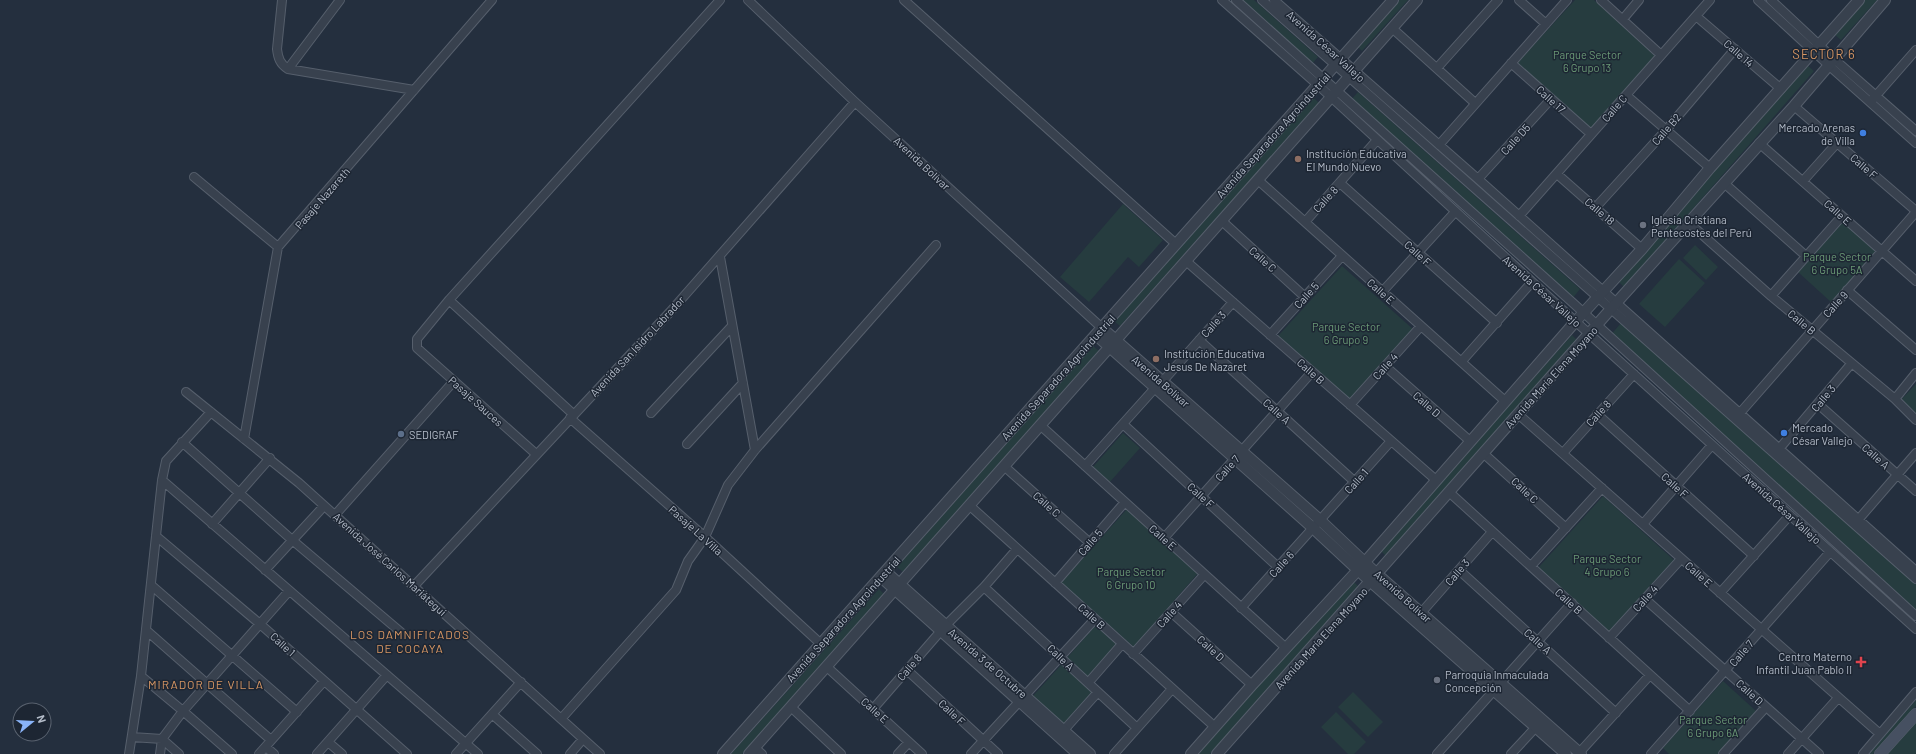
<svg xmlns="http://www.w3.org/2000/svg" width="1916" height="754" font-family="Barlow,sans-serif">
<rect width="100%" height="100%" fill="#242f3e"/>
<path fill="#263c3f" d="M1239,0h15l64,57 -6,7z
M1399,0h9l-46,51 -5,-5z
M1575,0h19l62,57 -65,72 -74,-66z
M1864,0h13l-36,40 -7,-6z
M1807,65l7,6 -190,216 -6,-6z
M1358,92l222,197 -8,10 -223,-197z
M1313,97l6,6 -199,223 -6,-5z
M1123,204l40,36 -24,27 -11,-10 -39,45 -29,-25z
M1843,222l33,30 -44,51 -34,-31z
M1695,245l23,22 -12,13 -23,-22z
M1679,259l26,24 -40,44 -26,-23z
M1342,266l72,64 -64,70 -72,-64z
M1621,323l295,261v26l-307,-273z
M1572,335l7,7 -192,215 -7,-7z
M1093,346l6,5 -196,221 -6,-5z
M1916,384v32l-16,-15z
M1123,433l17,15 -31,35 -17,-15z
M1603,496l72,65 -65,73 -72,-66z
M1127,509l72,63 -65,75 -73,-64z
M1352,580l7,7 -149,167h-13z
M879,589l6,6 -143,159h-11z
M1097,624l21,19 -31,34 -20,-19z
M1062,664l32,28 -31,34 -31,-29z
M1723,681l33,30 -38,43h-49l-6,-6z
M1353,692l30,30 -15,15 -30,-30z
M1916,700v6l-43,48h-5z
M1336,712l30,30 -12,12h-6l-27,-27z
M1916,719v35h-31z"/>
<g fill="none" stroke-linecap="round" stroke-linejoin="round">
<defs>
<path id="minor" d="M282,0l-5,49c1,9 3,15 11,20l126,21
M748,0l107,102 247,226
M904,0l272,244
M1222,0l96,85 247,227 351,317
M1236,0l337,303 343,313
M1262,0l654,579
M1274,0l204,179 438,392
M1519,0l27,24
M1601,0l60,55
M1758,0l76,70 82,73
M1771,0l63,59 82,72
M1696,16l85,73
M1623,19l16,-19
M1392,28l83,75
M1511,63l80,71
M1437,68l61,-68
M288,69l52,-69
M1626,95l84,73
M1873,99l43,-49
M1794,106l122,105
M1759,143l157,138
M1439,145l128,-145
M1557,174l85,75
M194,177l84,70
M1478,179l73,-80
M1258,180l247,221
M1803,181l34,-38
M1340,183l157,140
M1724,183l82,73
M1596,207l70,-77 69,-81
M1519,216l191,-216
M1222,221l83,76
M1305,222l72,-82
M1689,223l82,73 124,103 21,21
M720,257l35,193
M1186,261l250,219
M1847,290l69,60
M1382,292l73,-80
M1771,296l71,-80
M449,300l124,114
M1270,335l72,-79
M1199,340l156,142
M1462,361l70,-79
M1385,366l85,75
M1162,382l71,-80
M186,392l113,91 301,271
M1895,399l21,-26
M1818,404l98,87
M1350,405l71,-79
M651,413l81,-87
M1740,413l176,-201
M1518,414l362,320
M1597,414l157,142
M570,418l135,119 116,107
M1123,424l155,143
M1040,425l246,223
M244,439l34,-192 214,-247
M182,442l109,97 112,95
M687,444l56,-61
M1779,449l72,-85
M1483,453l83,75
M1563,453l71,-79
M536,454l-119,-106v-9l32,-39 271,-300
M1004,466l86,77
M1085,466l70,-78
M162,480l316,274
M1449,492l241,219
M969,505l246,222
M335,515l119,-134
M1858,520l58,-67
M212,524l58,-66
M1643,524l69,-79
M156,536l104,88 147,130
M1164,538l148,-166
M1531,566l71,-78
M265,570l59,-64
M1459,570l157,143
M1055,583l70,-81
M151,585l146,127
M414,586l256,-274 185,-210
M984,587l153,141
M1720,593l70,-78
M1645,599l174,155
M1241,608l150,-167
M1171,612l81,73
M1421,613l71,-81
M146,630l125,110
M1609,638l72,-79
M1133,654l71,-79
M827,667l95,87
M907,670l91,84
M141,676l42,35 49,43
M1088,683l34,-39
M791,707l50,47
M873,709l73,-84 38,-38 33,-38
M492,714l45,40
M561,719l115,-129 12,-29 17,-24 23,-52 27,-35 181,-205
M1064,730l34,-38
M132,737l30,2 17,15
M328,742l14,12
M266,747l8,7
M755,748l7,6
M1579,753l71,-78
M129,754l12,-78 21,-196 4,-19 45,-49
M160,754l2,-15 21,-28 106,-120
M259,754l65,-73
M317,754l70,-79
M456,754l65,-72
M570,754l13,-15
M898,754l11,-12
M971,754l124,-135
M1114,754l58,-65
M1437,754l135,-151
M1511,754l25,-27
M1651,754l179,-202
M1723,754l43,-47
M1788,754l50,-56
M1863,754l53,-62"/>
<path id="tertiary" d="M1102,328l218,192 57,54 204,180
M1096,335l217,193 58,54 195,172
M886,572l204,182
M881,577l197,177
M723,754l670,-754
M749,754l668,-754
M1191,754l61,-69 106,-115 217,-248 67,-73 68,-81 149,-168
M1217,754l400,-452 177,-196 91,-106"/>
<path id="secondary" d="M1880,754l36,-40"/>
</defs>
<use href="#minor" stroke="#565f6c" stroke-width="10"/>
<use href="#tertiary" stroke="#565f6c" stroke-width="12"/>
<use href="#secondary" stroke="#565f6c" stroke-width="12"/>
<use href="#minor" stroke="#38414e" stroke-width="8"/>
<use href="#tertiary" stroke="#38414e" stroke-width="10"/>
<use href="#secondary" stroke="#465061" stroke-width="11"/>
</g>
<g fill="#3f7fe0" stroke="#1d2633" stroke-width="1.5">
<circle cx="1863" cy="133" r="4"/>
<circle cx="1784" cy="433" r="4"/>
</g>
<g fill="#8d6e63" stroke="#1d2633" stroke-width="1.5">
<circle cx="1298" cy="159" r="4"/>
<circle cx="1156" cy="359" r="4"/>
</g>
<g fill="#6b7280" stroke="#1d2633" stroke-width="1.5">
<circle cx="1643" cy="225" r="4"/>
<circle cx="1437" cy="680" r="4"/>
</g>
<circle fill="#5c6f8a" stroke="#1d2633" stroke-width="1.5" cx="401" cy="434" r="4"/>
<path fill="#e0444e" stroke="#1d2633" stroke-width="1.5" d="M1859 656h4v4h4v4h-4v4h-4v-4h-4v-4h4z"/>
<g text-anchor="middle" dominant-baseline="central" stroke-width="3" stroke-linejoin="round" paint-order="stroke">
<g font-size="11" fill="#b4bcc9" stroke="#1d2633">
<text transform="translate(1326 46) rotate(42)">Avenida César Vallejo</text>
<text transform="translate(1739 53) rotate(41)">Calle 14</text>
<text transform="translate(1551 99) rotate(42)">Calle 17</text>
<text transform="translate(1614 108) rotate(-49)">Calle C</text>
<text transform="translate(1666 129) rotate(-49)">Calle B2</text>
<text transform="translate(1273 135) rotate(-48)">Avenida Separadora Agroindustrial</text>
<text transform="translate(1515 139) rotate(-48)">Calle D5</text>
<text transform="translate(922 163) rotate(43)">Avenida Bolívar</text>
<text transform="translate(1864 166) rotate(41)">Calle F</text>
<text transform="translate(322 198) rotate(-49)">Pasaje Nazareth</text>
<text transform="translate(1325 199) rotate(-48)">Calle 8</text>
<text transform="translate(1600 211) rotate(41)">Calle 18</text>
<text transform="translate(1838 212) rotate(42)">Calle E</text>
<text transform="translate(1418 253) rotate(42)">Calle F</text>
<text transform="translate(1263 259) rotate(42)">Calle C</text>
<text transform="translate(1381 291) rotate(42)">Calle E</text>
<text transform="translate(1542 291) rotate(42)">Avenida César Vallejo</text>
<text transform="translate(1306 295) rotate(-48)">Calle 5</text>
<text transform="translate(1835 304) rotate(-48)">Calle 9</text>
<text transform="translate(1802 322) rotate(40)">Calle B</text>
<text transform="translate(1213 324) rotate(-48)">Calle 3</text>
<text transform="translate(637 346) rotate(-47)">Avenida San Isidro Labrador</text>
<text transform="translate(1385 366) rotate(-48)">Calle 4</text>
<text transform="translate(1311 371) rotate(41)">Calle B</text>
<text transform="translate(1058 377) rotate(-48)">Avenida Separadora Agroindustrial</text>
<text transform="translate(1551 377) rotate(-48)">Avenida María Elena Moyano</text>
<text transform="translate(1161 381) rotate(41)">Avenida Bolívar</text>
<text transform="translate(1823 398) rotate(-50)">Calle 3</text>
<text transform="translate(476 401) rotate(42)">Pasaje Sauces</text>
<text transform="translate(1427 404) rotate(41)">Calle D</text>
<text transform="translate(1277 411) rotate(42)">Calle A</text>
<text transform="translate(1598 413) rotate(-48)">Calle 8</text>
<text transform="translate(1876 456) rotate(42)">Calle A</text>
<text transform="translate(1227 468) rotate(-48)">Calle 7</text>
<text transform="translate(1356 481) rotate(-48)">Calle 1</text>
<text transform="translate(1675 485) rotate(42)">Calle F</text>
<text transform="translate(1525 490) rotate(43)">Calle C</text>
<text transform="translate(1201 495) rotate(42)">Calle F</text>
<text transform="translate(1047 504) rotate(42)">Calle C</text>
<text transform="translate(1782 508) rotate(42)">Avenida César Vallejo</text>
<text transform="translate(696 530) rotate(42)">Pasaje La Villa</text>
<text transform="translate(1163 537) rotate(42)">Calle E</text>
<text transform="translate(1090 542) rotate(-49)">Calle 5</text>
<text transform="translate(390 564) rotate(42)">Avenida José Carlos Mariátegui</text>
<text transform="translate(1281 564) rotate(-48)">Calle 6</text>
<text transform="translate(1457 572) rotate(-49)">Calle 3</text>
<text transform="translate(1699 574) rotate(42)">Calle E</text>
<text transform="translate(1403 596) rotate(42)">Avenida Bolívar</text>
<text transform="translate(1645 598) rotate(-48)">Calle 4</text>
<text transform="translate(1569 601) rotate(42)">Calle B</text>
<text transform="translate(1169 614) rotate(-48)">Calle 4</text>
<text transform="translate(1092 616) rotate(42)">Calle B</text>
<text transform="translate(843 619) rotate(-48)">Avenida Separadora Agroindustrial</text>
<text transform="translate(1321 638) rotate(-48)">Avenida María Elena Moyano</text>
<text transform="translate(1538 641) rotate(42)">Calle A</text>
<text transform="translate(283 644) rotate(42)">Calle 1</text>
<text transform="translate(1211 648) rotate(42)">Calle D</text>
<text transform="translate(1741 653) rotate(-49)">Calle 7</text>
<text transform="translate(1061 657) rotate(43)">Calle A</text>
<text transform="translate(988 663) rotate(41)">Avenida 3 de Octubre</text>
<text transform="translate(909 667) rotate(-49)">Calle 8</text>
<text transform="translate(1750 692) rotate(42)">Calle D</text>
<text transform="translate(875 710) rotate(42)">Calle E</text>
<text transform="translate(952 712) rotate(43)">Calle F</text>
</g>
<g font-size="11" fill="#6b9a76" stroke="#1d2633">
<text x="1587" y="54">Parque Sector<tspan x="1587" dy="13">6 Grupo 13</tspan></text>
<text x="1837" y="256">Parque Sector<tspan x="1837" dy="13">6 Grupo 5A</tspan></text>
<text x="1346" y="326">Parque Sector<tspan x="1346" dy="13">6 Grupo 9</tspan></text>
<text x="1607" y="558">Parque Sector<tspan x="1607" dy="13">4 Grupo 6</tspan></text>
<text x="1131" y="571">Parque Sector<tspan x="1131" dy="13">6 Grupo 10</tspan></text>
<text x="1713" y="719">Parque Sector<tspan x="1713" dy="13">6 Grupo 6A</tspan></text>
</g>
<g font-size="11" fill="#b4bcc9" stroke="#1d2633" text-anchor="start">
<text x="1855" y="127" text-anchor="end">Mercado Arenas<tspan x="1855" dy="13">de Villa</tspan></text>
<text x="1306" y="153">Institución Educativa<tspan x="1306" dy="13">El Mundo Nuevo</tspan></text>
<text x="1651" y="219">Iglesia Cristiana<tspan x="1651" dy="13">Pentecostes del Perú</tspan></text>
<text x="1164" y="353">Institución Educativa<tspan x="1164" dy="13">Jesus De Nazaret</tspan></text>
<text x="1792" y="427">Mercado<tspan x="1792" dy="13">César Vallejo</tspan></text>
<text x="409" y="434">SEDIGRAF</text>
<text x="1852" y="656" text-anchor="end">Centro Materno<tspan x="1852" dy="13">Infantil Juan Pablo II</tspan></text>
<text x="1445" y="674">Parroquia Inmaculada<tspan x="1445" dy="13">Concepción</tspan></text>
</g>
<g font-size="12" letter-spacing="1" fill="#d59563" stroke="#1d2633">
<text x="410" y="634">LOS DAMNIFICADOS<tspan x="410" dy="14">DE COCAYA</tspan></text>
<text x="206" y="684">MIRADOR DE VILLA</text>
</g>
<g font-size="13" letter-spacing="1" fill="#d59563" stroke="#1d2633">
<text x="1824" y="54">SECTOR 6</text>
</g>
</g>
<g transform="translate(32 722) rotate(72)"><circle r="19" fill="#1d2633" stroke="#59626f"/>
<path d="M0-3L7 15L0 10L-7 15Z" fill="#8ab4f8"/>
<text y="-6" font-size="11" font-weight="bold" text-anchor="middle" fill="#b4bcc9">N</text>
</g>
</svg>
